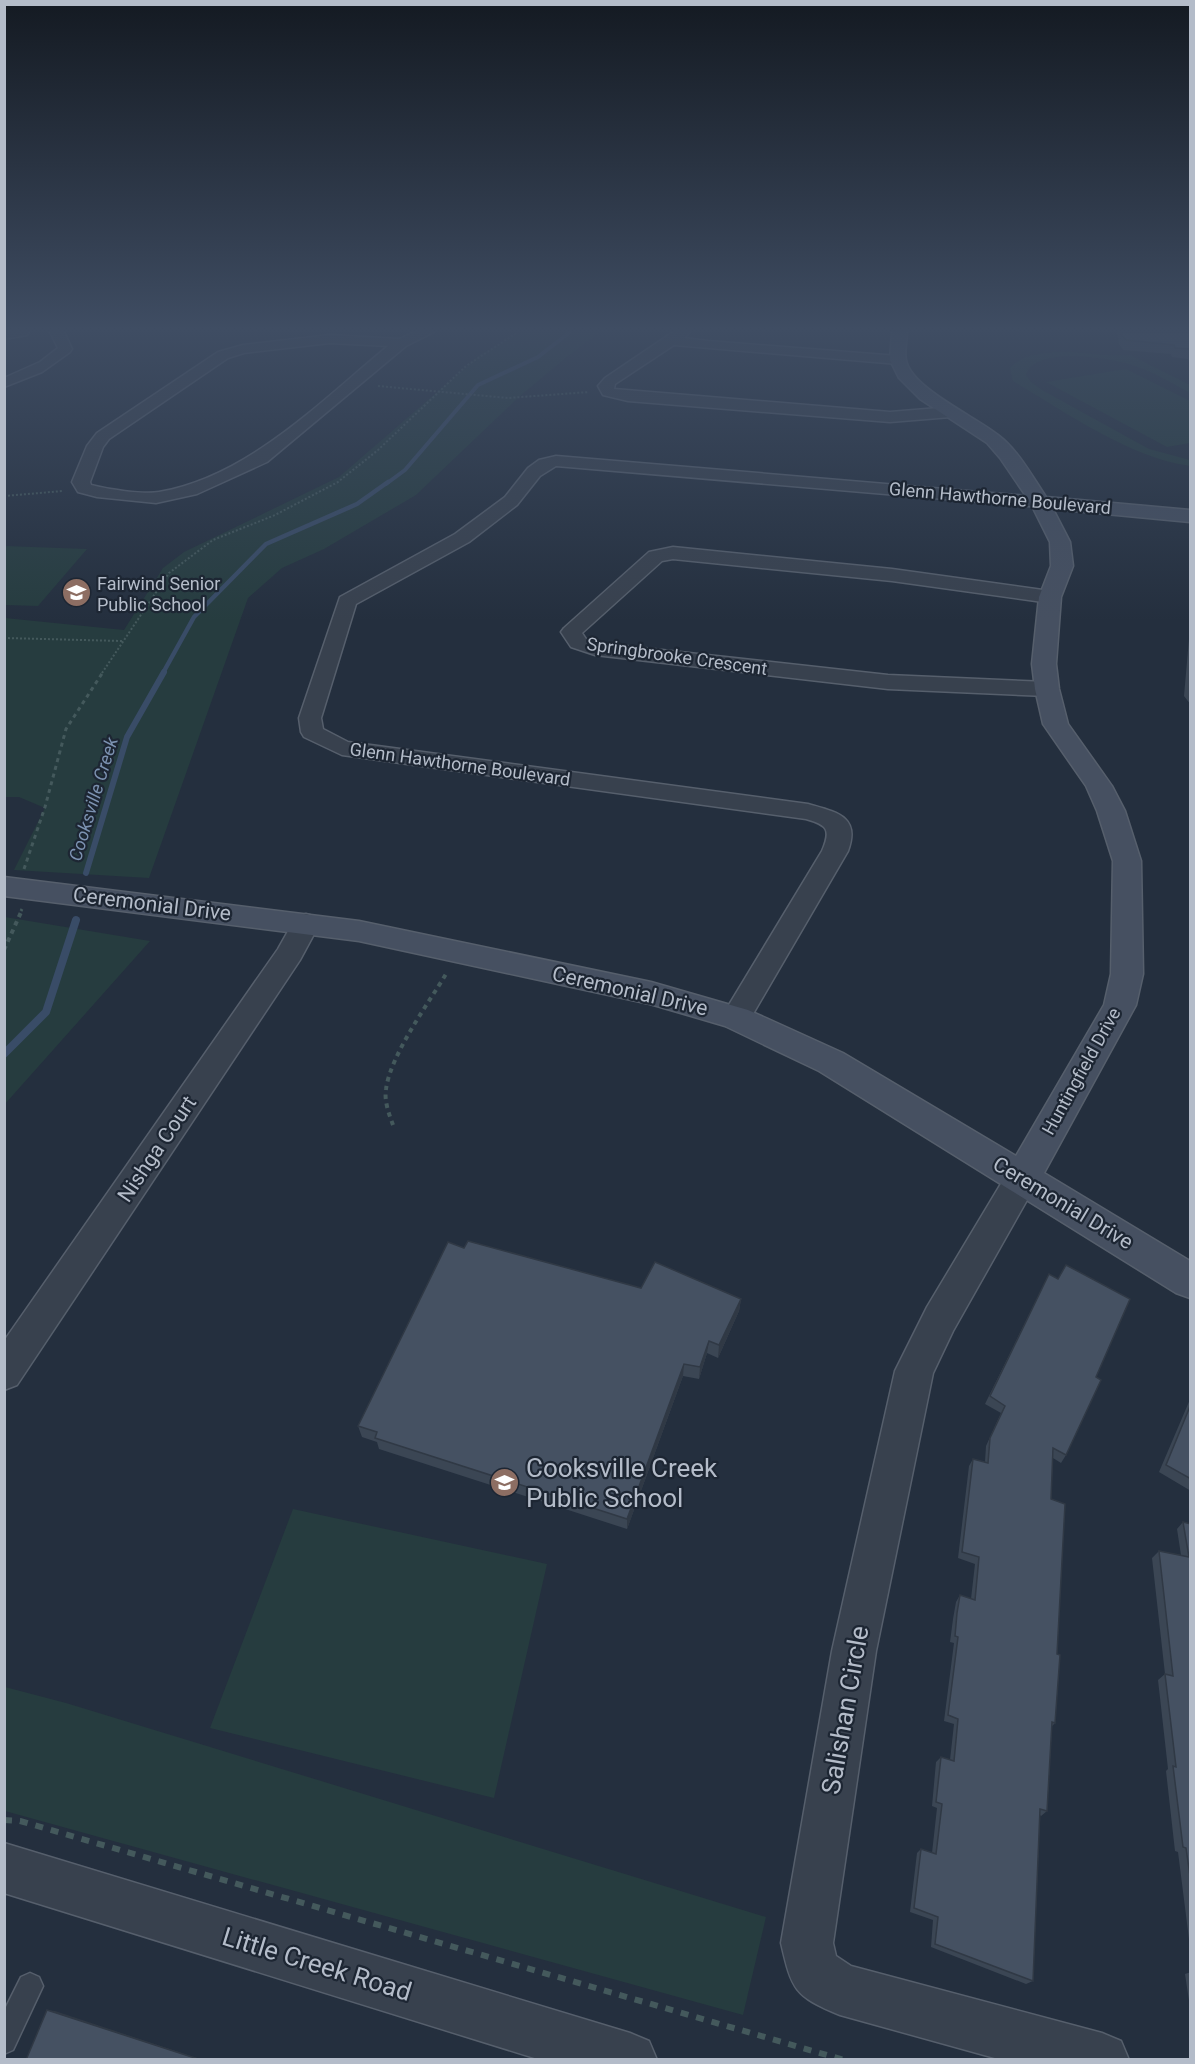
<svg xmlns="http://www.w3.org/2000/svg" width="1195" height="2064" font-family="Roboto,sans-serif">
<rect width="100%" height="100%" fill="#242f3e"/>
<path fill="#263c3f" d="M523,332h77l-32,24 -48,40 -104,99 -92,54 -42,19 -34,30 -99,280 -135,-8 31,-62 -26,-11h-14v-179l119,12 39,-62 21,-16 155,-75 142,-123z
M1061,352c23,0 47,5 69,3l60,30v8c-17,-9 -36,-21 -55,-27 -22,-8 -101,-21 -109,9l5,7 11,8 107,59 41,11v6c-60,-8 -125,-54 -177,-85l-3,-13c12,-14 33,-15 51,-16z
M1126,369l64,32v42l-23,4 -121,-65z
M5,546l82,3 -49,57 -33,-1z
M5,917l145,24 -145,163 -1,-187z
M293,1509l254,55 -53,234 -284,-70z
M5,1687l61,16 700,214 -23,98 -738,-204z"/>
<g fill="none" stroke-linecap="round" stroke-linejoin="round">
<path stroke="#394c67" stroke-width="4" d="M386,484l19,-14 73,-85 60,-28 32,-25"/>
<path stroke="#394c67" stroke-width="4.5" d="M163,673l31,-56 72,-73 91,-40 31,-22"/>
<path stroke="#394c67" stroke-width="6" d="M86,873l41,-136 37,-65"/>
<path stroke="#394c67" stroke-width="8" d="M4,1054l42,-42 30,-92"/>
<defs>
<path id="lane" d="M30,1973l9,4 4,9 -30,64 -9,4v-43l17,-34z"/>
<path id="street" d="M4,332h25l-2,3 -23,4z
M50,332h14l8,17 -2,3 -28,20 -38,15v-9l36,-16 18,-14z
M415,332h19l-28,14 -139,116 -70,32 -41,9 -59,-6 -19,-5 -6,-10 15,-36 10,-13 121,-81 25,-7 87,-10 69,4zM330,343l58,3c-67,55 -140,131 -229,146 -16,3 -52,-3 -68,-7l-1,-3 13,-35 6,-8 119,-81 16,-5z
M673,332h17l-6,6 24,3 190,15 7,4 -7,4 -224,-19 -59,39 -1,5 276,23 61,-5 8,5 -8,5 -61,5 -262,-21 -25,-6 -5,-9 7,-8z
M556,456l484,41 6,1 3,4 -3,4 -6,1 -484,-41 -16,10 -23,29 -48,37 -113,62 -35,114 2,11 25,13 460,62c28,8 53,12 40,47l-102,175 -10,3 -10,-3 -5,-8 101,-167c9,-21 6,-26 -16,-32l-464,-64 -38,-18 -3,-5 -2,-14 41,-121 115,-63 50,-37 23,-29 11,-8z
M673,547l219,22 158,22 7,2 3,4 -3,4 -7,2 -158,-22 -219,-22 -11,2 -80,72 4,6 12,4 290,32 159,7 8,2 3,5 -3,5 -8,2 -159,-7 -293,-34 -24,-8 -10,-15 3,-4 85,-76z
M306,914l10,3 4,6 -20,37 -283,425 -13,5v-49l274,-392 18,-32z
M1023,1163l12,4 5,10 -87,154 -20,42 -57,278 -43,292 3,13 15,10 251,67 19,8 8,19h-127l-162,-45c-46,-19 -48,-25 -59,-72l51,-292 63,-280 32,-64 84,-140z
M4,1843l626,190 19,8 8,19h-116l-537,-167z"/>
<path id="secondary" d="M892,332h15c0,9 -3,20 -1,28 5,28 70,57 92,75 20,15 34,41 48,62l144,13v12l-137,-13 17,33 3,24 -12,31 -5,67 3,25 9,35 44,62 13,25 16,50 2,113 -7,31 -92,168 146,88v37l-14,-5 -357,-222 -94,-45 -75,-22 -291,-63 -355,-45v-19l355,44 292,61 97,28 95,43 173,103 88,-151 7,-31 2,-113 -16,-50 -11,-25 -43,-62 -8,-35 -3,-25 7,-67 12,-31 -1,-24 -20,-40 -30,-44 -13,-15 -67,-44 -21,-21 -9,-18z"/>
</defs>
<use href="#lane" stroke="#565f6c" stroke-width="3"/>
<use href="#street" stroke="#565f6c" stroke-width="3"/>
<use href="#secondary" stroke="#565f6c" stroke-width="3"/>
<path stroke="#44595c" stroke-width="2" stroke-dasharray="2 2" stroke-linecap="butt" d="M378,386l130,12 81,-6
M4,496l59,-5
M4,638l118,3
M102,673l67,-100 44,-33 62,-25 63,-33 40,-32 88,-84 52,-34"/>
<path stroke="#44595c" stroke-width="3" stroke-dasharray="4 4" stroke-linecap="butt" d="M24,869l21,-62 21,-78 37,-57
M21,911l1,-2"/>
<path stroke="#44595c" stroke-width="4" stroke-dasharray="4.5 4.5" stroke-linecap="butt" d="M4,950l18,-40
M393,1125c-4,-11 -9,-24 -7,-36 5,-35 42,-85 60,-115"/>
<path stroke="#44595c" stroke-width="6" stroke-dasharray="8 8" stroke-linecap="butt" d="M4,1820l16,1 824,239"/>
<use href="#lane" fill="#38414e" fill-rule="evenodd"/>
<use href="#street" fill="#38414e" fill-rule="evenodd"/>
<use href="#secondary" fill="#465061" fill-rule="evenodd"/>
</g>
<path fill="#3b4654" d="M1117,332h74v29h-2l-1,-2 -16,-2 -1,-3 -48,-4 -4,-6z
M1191,616v89l-7,-9z
M464,1248l177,40 100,11 -2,12 -21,47 -11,-5 -8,26 -16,-3 -56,153 -248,-80 -2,-7 -15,-5 -4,-11z
M1049,1274l47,103 -30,78 -5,8 -8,-5 -2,41 6,155 -2,69 -3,3 -5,85 -6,5 -1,-1 -7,166 -7,3 -95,-37 2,-27 -23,-8 7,-59 4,-4 11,4 5,-45 -5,-2 4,-44 5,-5 9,3 4,-36 -10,-3 10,-78 -4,-1 3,-23 3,-17 4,-7 11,4 4,-35 -17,-6 11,-92 4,-7 12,3 1,-16 15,-33 -16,-9z
M1191,1397v94l-32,-19z
M1183,1522l8,2v431l-13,-103 -3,-1 -9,-80 2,-2 -10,-89 7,-6 -13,-116 7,-7 22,4 -4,-26z
M1191,1972v42l-6,-40z"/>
<path fill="#303945" d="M741,1299l-2,12 -21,47 1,-13z
M709,1341l-2,12 -8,26 1,-12z
M684,1364l-1,12 -56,153v-10z
M47,2010l8,1 148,49h-2z"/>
<path fill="#455162" stroke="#303945" stroke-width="1.5" d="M1121,332h70v17l-16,-1 -1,-3 -48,-5 -4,-5z
M468,1241l173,47 14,-26 86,37 -22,46 -10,-4 -9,26 -16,-3 -57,155 -252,-81 2,-6 -19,-6 90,-184 16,6z
M1066,1265l64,34 -34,78 5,3 -35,75 -13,-7 -2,51 14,5 -8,150 3,1 -5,68 -3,-1 -5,89 -7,-2 -7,172 -98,-37 3,-27 -24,-9 7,-59 15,5 6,-50 -6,-2 5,-45 13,4 4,-42 -10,-4 10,-78 -3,-1 2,-23 3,-18 15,5 4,-43 -17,-5 11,-93 15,4 2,-25 15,-32 -15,-10 59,-122 9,5z
M1191,1404v75l-25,-14z
M1183,1522l8,2v359l-5,-35 -3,-1 -10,-81 3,1 -11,-93 8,2 -14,-125 30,6z
M47,2010l154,50h-175z"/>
<linearGradient id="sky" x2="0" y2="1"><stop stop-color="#141a22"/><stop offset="0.53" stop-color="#3f4d63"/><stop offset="1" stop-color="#3f4d63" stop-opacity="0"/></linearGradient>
<rect width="1195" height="621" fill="url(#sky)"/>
<defs>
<symbol id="school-disc" viewBox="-11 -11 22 22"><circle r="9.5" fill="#8d6e63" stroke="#1d2633"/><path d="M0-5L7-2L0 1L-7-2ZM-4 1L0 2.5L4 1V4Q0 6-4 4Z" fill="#fff"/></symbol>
</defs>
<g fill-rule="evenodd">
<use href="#school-disc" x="60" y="576" width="33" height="33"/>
<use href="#school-disc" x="488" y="1466" width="33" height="33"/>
</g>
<g text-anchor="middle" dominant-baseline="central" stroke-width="4.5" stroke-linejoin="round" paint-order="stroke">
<g font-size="18" fill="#b4bcc9" stroke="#1d2633">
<text transform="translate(1000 498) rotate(5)">Glenn Hawthorne Boulevard</text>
<text transform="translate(677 656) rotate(8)">Springbrooke Crescent</text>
<text transform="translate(460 764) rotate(8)">Glenn Hawthorne Boulevard</text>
<text transform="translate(1081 1071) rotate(-61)">Huntingfield Drive</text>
</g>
<g font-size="18" fill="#b4bcc9" stroke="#1d2633" text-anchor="start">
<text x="97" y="583">Fairwind Senior<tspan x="97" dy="21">Public School</tspan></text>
</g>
<g font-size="18" font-style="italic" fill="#7c92b1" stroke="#1d2633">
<text transform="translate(93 799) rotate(-73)">Cooksville Creek</text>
</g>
<g font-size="21" fill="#b4bcc9" stroke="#1d2633">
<text transform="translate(152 904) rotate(7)">Ceremonial Drive</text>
<text transform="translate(630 991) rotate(13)">Ceremonial Drive</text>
<text transform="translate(157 1149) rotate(-56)">Nishga Court</text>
<text transform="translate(1063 1203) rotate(31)">Ceremonial Drive</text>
</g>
<g font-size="26" fill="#b4bcc9" stroke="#1d2633" text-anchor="start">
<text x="526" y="1468">Cooksville Creek<tspan x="526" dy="30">Public School</tspan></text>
</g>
<g font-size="26" fill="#b4bcc9" stroke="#1d2633">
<text transform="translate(845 1710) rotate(-80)">Salishan Circle</text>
<text transform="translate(317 1964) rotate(17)">Little Creek Road</text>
</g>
</g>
<rect width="1195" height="2064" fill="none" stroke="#b4bcc9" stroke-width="12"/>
</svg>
